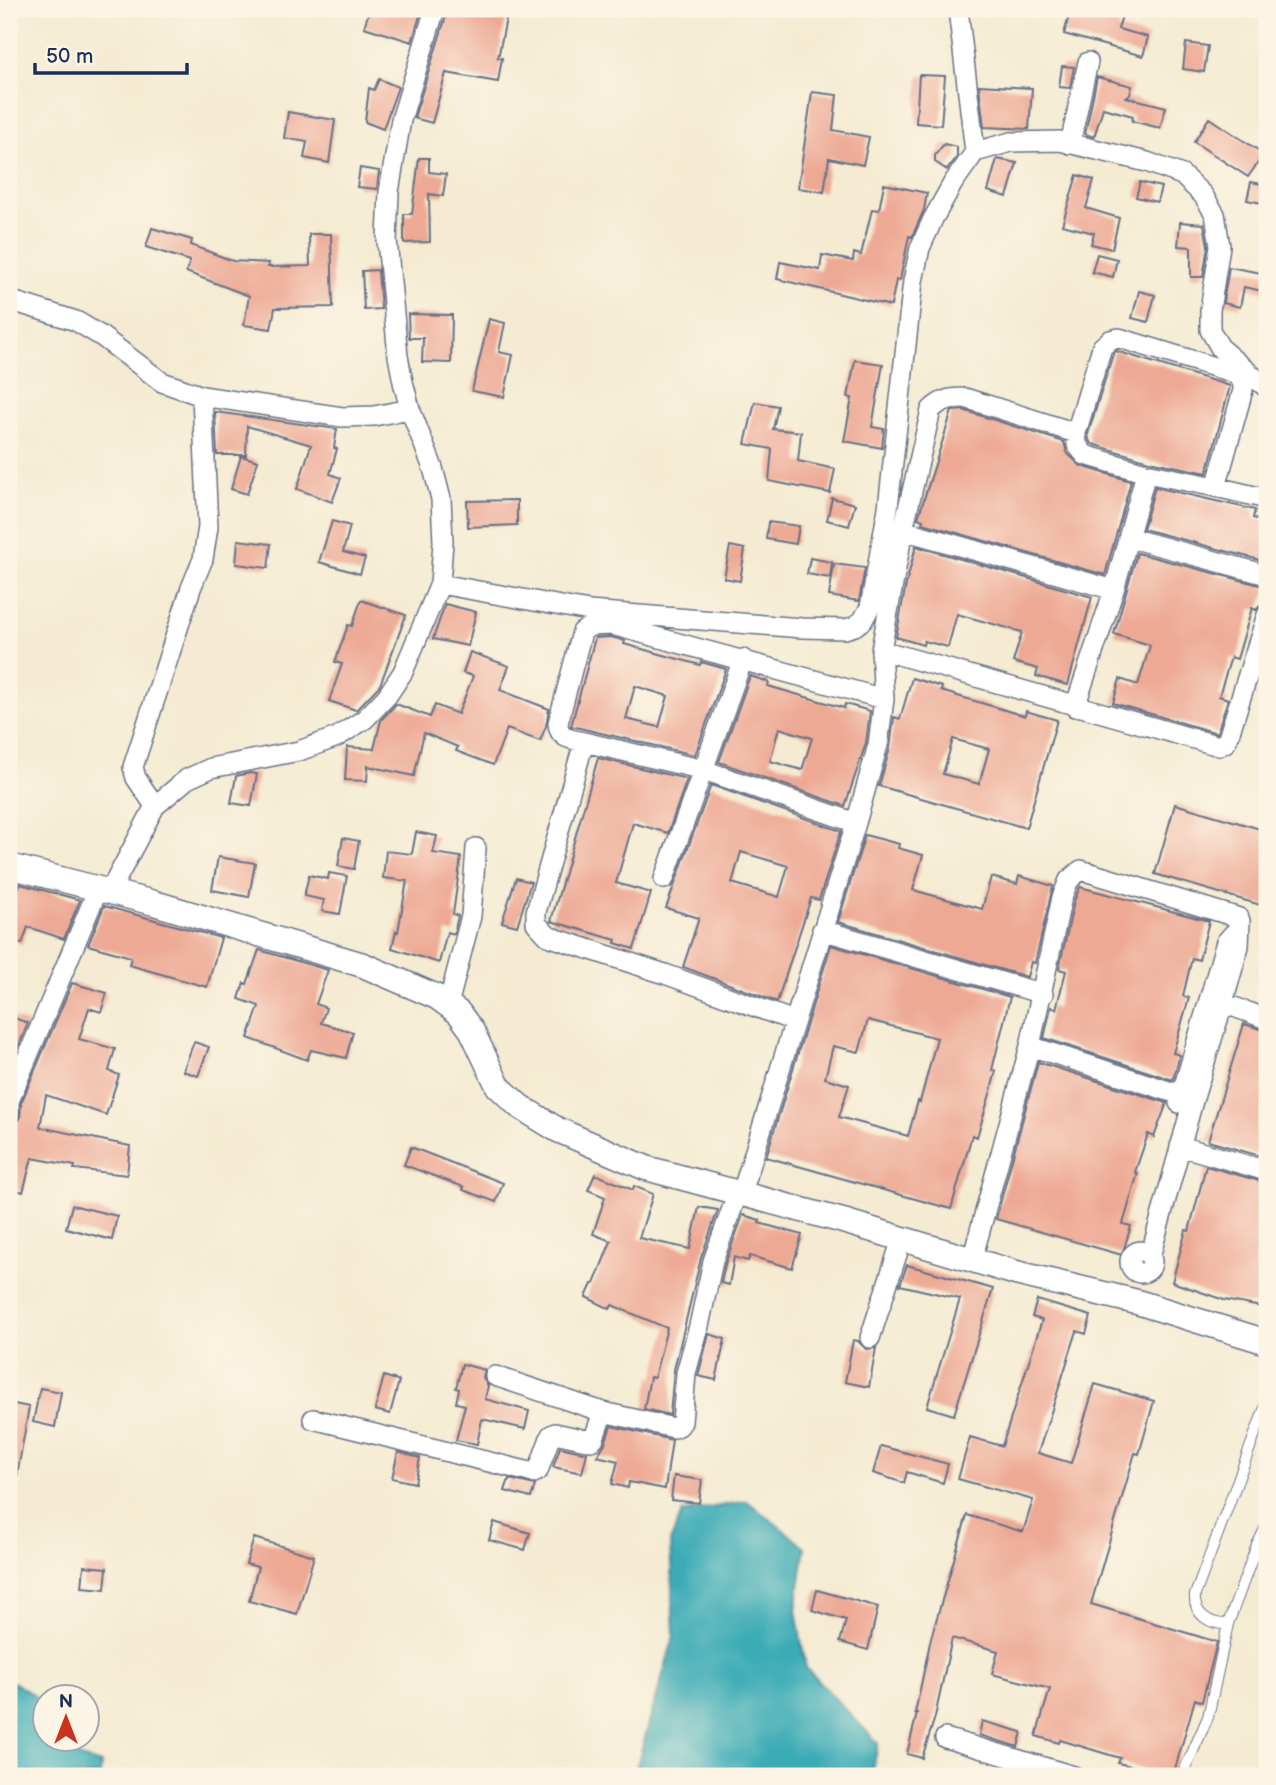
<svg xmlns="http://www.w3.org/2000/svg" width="1276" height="1785" font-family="'Balsamiq Sans',sans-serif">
<rect width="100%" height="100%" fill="#fcf5e5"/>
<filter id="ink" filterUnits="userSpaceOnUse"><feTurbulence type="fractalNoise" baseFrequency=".0143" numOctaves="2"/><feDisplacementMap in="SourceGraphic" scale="14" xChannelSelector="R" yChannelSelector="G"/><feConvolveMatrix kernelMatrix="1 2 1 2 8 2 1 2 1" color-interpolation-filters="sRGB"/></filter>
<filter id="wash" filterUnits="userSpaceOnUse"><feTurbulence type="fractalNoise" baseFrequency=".00686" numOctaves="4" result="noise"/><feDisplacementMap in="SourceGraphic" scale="28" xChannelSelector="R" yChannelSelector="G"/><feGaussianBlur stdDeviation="1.57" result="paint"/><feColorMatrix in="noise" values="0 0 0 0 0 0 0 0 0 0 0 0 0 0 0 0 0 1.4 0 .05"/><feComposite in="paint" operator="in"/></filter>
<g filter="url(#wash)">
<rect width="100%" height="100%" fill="#f4ebd2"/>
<path fill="#3aabb5" stroke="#2a6d8a" stroke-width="2" d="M747,1501l58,46 -9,63 10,58 72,75 -6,33h-238l40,-140 -4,-94 12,-29z
M9,1682l6,1 30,20 1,37h37l-6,17 24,7 -1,12h-91z"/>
<g id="blocks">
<path fill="#eda994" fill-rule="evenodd" d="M370,9h52l-10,33 -48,-15z
M467,9h41l-10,49h4l-4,24 -52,-9 -14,50 -18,-5 33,-105 20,3z
M1071,9h53l-6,20 30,8 -5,19 -79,-22z
M1186,43l22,3 -4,26 -21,-3z
M1062,66l12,1 -4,21 -11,-1z
M919,75l26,1 -4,49 -25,-2z
M1097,77l35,9 -2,9 -4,2 40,10 -6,21 -28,-7 1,-5 -30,-8 -9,29 -9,-3z
M379,79l19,8 -15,42 -18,-7 4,-34 5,2z
M979,85l53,3 -3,41 -45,-2z
M812,92l25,3 -4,35 36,7 -6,28 -34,-7 -5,34 -26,-4z
M288,112l47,8 -6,43 -25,-5 3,-16 -23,-4z
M1209,118l55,36 -16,23 -54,-35z
M944,144l13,3v10l-10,13 -12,-8v-7z
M419,158h10v14l17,2 -3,22 -14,-2 1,48 -26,1v-29h8z
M997,159l20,4 -10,34 -19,-6z
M360,168l19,3 -2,18 -20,-2z
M1077,175l17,5 -8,28 33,10 -7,31 -21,-5 3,-11 -32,-8z
M1140,182l21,5 -4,15 -21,-5z
M1251,182l16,3v19l-20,-4z
M884,184l43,9 -3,17 -12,27 -3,-1 -9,44h-4l-5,26 -114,-27 3,-17 40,8 2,-15 31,6 1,-8 7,2 11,-46 7,1z
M1180,222l24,2 4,22 -5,31h-12v-30l-13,-1z
M152,228l40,12 -1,5 42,16 36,2 -1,4 42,-1 -1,-32h22l2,73 -58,1 -4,21 -27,-4 5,-29 -63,-24 4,-11 -44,-14z
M1097,254l20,5 -4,18 -21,-5z
M1229,267l38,7v18l-23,-5 -4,20 -17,-4z
M378,270l3,39 -17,1 -2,-39z
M1139,291l16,4 -7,27 -16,-4z
M408,314l44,1 -1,48 -29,-1 1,-24h-14z
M489,319l16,4 -6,29 14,3 -9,42 -32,-6z
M1116,351l114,35 -23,87 -58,-12 -57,-17 -3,-4 -1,-6 25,-80z
M855,360l28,4 -11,63 12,2 -2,19 -38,-7 8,-43 -4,-1z
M755,402l23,4 -5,23 28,3 -3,29 37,8 -5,24 -61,-12 3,-32 -27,-5z
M963,410l101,32 3,11 14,13 50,15 -26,94 -183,-52 1,-3 -5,-2 34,-107z
M215,412l122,17 -3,19 3,1 -7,25 11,4 -9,24 -35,-13 14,-44 -64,-19 -1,29h-29z
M241,456l17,5 -11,33 -16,-5z
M1155,487l100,23 -2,8 14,4v40l-124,-33z
M832,498l23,6 -6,22 -22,-6z
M517,500v25l-49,2 -1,-26z
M332,521l18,5 -7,26 22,6 -5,16 -41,-12z
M768,522l31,4 -3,18 -30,-5z
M238,540l33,4 -3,24 -32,-4z
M730,546l15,3 -5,32 -16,-3z
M916,546l176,51 -24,88 -32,-9 2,-7 -25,-7 9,-30 -65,-18 -9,33 -24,-6 -1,4 -27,-8 10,-53z
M1137,553l130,34 -5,17 -6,6 -4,-2 -15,51 -6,-2 -12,39 9,3 -11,34 -104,-30 7,-24 18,6 12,-40 -36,-11z
M810,558l22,4 -2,16 -23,-4z
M834,564l31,4 -6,33 -30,-5z
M361,600l45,15 -26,70 -24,25 -27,-9 13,-37 -7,-2 13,-37 4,1z
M445,604l31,8 -8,34 -35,-7z
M611,637l14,4 -1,3 76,21 1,-3 25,7 -31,86 -124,-29 24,-88zM635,686l33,10 -9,31 -33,-8z
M470,652l39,14 -9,24 49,19 -3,17 -6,15 -33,-12 -14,36 -37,-14 2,-4 -34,-14 -10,43 -46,-10 -1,15 -22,-1 2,-33 27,2 7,-29 15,-16 34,13 5,-12 23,9 15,-38 -10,-3z
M750,676l19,6 -1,4 76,22 1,-4 25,7 -4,32 -21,63 -126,-44zM779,728l33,10 -10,32 -32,-9z
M912,678l30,9 -1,4 84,25 1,-5 31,9 -31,108 -147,-42 11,-38 4,-31 6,2zM953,739l36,10 -10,35 -36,-10z
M598,758l89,21 -19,54 -35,-10 -17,60 35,10 -17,56 -19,-6 1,-3 -65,-19z
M250,773l7,1 -6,32 -20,-3 5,-27z
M711,785l130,46 -22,69 -8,-2 -34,104 -94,-35 16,-49 -33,-10zM741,852l47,14 -9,31 -47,-14z
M1175,804l92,27v76l-112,-33z
M416,832l21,4 -4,17 28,4 -8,57 5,2 -4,18 -7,-2 -8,31 -47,-15 4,-17 2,1 9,-51 -24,-3 3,-27 26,3z
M865,835l34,9 -1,4 25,7 -10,35 69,19 9,-32 26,7 2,-8 34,10 -18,77 -4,-1 -4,15 -189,-55z
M343,838l16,3 -5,28 -16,-3z
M218,857l37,6 -6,34 -37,-7z
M329,873l18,3 -7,38 -18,-3 2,-11 -20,-4 5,-21 19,4z
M516,878l15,4 -14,44 -15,-4z
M20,884l60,16 -16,39 -36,-12 -6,17 -13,-5v-26z
M1080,887l129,34 -10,39 -7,-2 -9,38 6,2 -16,55 7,2 -7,25 -129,-42 7,-31 5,2 10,-38 -7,-2 15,-68z
M104,906l117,32 -14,49 -78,-22 2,-8 -43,-12z
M831,945l179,52 -18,73 4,1 -6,23 -13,43 -5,-2 -21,74 -185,-52zM868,1020l69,18 -17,64 -2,-1 -10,35 -69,-19 10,-32 -24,-7 8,-32 26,6z
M259,950l69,20 -12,34 10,4 -5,15 32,9 -7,26 -35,-8 -4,10 -59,-22 11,-32 -20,-7 5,-16 3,1z
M72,983l35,10 -6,19 -12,-4 -10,31 36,10 -6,22 10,4 -13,40 -60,-20 -6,32 90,19 -3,29 -53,-6 1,-3 -43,-8 -9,34 -14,-4v-62l7,-2 4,-5 1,-16z
M9,1016l19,7 -19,47z
M1244,1024l23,7v127l-59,-17z
M194,1042l15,5 -11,29 -15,-5z
M1038,1062l129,41 -13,34 -6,-3 -13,38 3,1 -15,51 8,2 -9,29 -126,-36z
M411,1147l92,36 -7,19 -33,-12 1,-3 -60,-22z
M1206,1166l61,17v125l-43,-8 -52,-18 14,-52 3,1z
M595,1174l38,16 1,-4 19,8 -14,44 51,11 9,-42 19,3 -17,48 -27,112 -4,45 -26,-6 6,-32 4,1 13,-50 -55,-23 -2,4 -24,-12 6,-13h2l17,-43 -18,-7 12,-37 -17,-7z
M72,1205l45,11 -5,24 -46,-12z
M743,1215l17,5 -1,3 43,12 -10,33 -42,-12 -2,5 -14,-4 -5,28 -8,-2 4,-19z
M907,1265l86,24 -39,126 -27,-8 33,-108 -60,-14z
M1037,1300l54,16 -5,18 -9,-3 -39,122 33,10 24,-79 59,17 -15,53 -4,-1 -44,151 126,38 -15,60 -7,-3 -22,77 -55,-13 2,-5 -60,-18 -1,3 -23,-7 14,-47 -58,-15 6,-23 -46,-13 -17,79 -13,41 -15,-4 10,-41h-2l16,-75 36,-123 56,17 10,-32 -75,-21 12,-42 32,9 40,-126 -10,-3z
M709,1334l16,5 -9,41 -18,-4z
M853,1340l5,1 8,8 10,-1 -7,39 -24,-5z
M462,1364l23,6 -2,8 5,8 -3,13 44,12 -4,18 -43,-10 -5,25 -21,-4 9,-35 -9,-2 3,-14 -3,-1z
M384,1376l15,5 -9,33 -15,-4z
M40,1388l21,4 -6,35 -22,-5z
M9,1403l20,4 -12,69 -8,-1z
M611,1426l61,14 -7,49 -36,-7 -1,6 -16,-4 6,-23 -21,-5 8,-13z
M881,1446l67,18 -5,19 -36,-11 -3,11 -31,-10z
M560,1447l27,6 -5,20 -29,-6z
M398,1452l22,6 -5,25 -23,-5z
M674,1476l28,4 -3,23 -28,-3z
M509,1479l26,6 -4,13 -26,-7z
M494,1522l36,11 -5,17 -36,-10z
M254,1538l60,18 -17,58 -48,-13 9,-34 -12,-3z
M84,1566l23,2 -2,21 -23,-2z
M817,1590l61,17 -10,43 -28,-8 6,-22 -34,-10z
M982,1721l40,11 -4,15 -39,-12z"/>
</g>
</g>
<g filter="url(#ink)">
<use href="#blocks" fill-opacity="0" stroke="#677187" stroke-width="2"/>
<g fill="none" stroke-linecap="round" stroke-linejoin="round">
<defs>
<path id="service" d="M1228,1624c-18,1 -35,-10 -33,-29l72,-193
M1182,1776l26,-59 20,-93 29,-79 10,-20"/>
<path id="minor" d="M958,9l17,143
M1070,144l18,-82
M9,300l67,21 25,15 61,46 40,14 140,21 32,-1 36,-7
M1216,487l51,12
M903,530l211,60
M1130,538l137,37
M440,584l149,27 213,17 43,1 10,-3 8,-6 7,-13 18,-99 25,-227 7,-33 13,-29 20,-36 22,-31 36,-10 49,-1 87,21 35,13 21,20 12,19 5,32 -10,64v20l11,19 46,39
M881,650l338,96 6,-3 3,-5 39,-123
M1075,707l39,-117 32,-117
M584,742l120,28 152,53
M155,806l-19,-28 -3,-11 58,-179 12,-29 5,-32 -6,-131
M664,879l79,-220
M109,893l46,-87 32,-27 24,-11 88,-17 38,-14 28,-18 22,-23 16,-24 37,-88 3,-42 -2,-43 -8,-31 -23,-59 -7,-27 -5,-26 -11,-116 2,-48 12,-72 34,-111
M822,930l221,64
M1223,1003l44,16
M448,1005l23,-89 5,-68
M794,1021l-129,-47 -117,-38 -12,-13v-11l48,-170c-13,-3 -25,-3 -26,-19l24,-91 8,-6 22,-1 272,74
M1030,1046l151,49
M1179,1103l47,-161 8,-9
M9,1114v-13l89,-212
M1180,1146l87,25
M741,1196l115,-373 22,-78 6,-46 -3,-49 22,-120 28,-120c11,-11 20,-12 34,-12l111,35 26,-86 8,-7 9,-2 112,34c9,5 12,7 12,18l-27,97 -70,-14 -61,-18 -8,-10 -1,-12
M1130 1262a11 11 0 1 1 22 0a11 11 0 1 1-22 0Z
M972,1260l58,-214 32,-149 7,-17 12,-10 152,46 6,2 1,3 -1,25 -16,57 -30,98 -43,156
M870,1338l32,-99
M495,1376l108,36 71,16 5,-2 3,-4 4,-49 13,-47 14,-65 24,-66
M313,1419l221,54 4,-2 13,-36 4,-2 36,8 3,-3 9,-26
M945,1738l129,38"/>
<path id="tertiary" d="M9,866l145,37 209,62 74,32 22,16 13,18 26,55 21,20 39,24 88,38 197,53 173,52 121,29 130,40"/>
</defs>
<use href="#service" stroke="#677187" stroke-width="12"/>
<use href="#minor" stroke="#677187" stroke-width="22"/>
<use href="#tertiary" stroke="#677187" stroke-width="27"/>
<use href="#service" stroke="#fff" stroke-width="10"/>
<use href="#minor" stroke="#fff" stroke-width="19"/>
<use href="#tertiary" stroke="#fff" stroke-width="24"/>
</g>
</g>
<rect width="1276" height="1785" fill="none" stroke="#fcf5e5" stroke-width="35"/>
<g transform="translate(66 1718)"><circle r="33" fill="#fcf5e5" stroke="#a2a6af" stroke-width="2"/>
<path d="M0-5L12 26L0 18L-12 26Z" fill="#c8321e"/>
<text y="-10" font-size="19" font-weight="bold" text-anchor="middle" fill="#1b2f5e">N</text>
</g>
<path d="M35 63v10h152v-10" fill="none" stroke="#1b2f5e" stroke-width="3.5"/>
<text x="46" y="63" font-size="21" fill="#1b2f5e" stroke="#fcf5e5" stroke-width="5" paint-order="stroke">50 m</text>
</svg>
